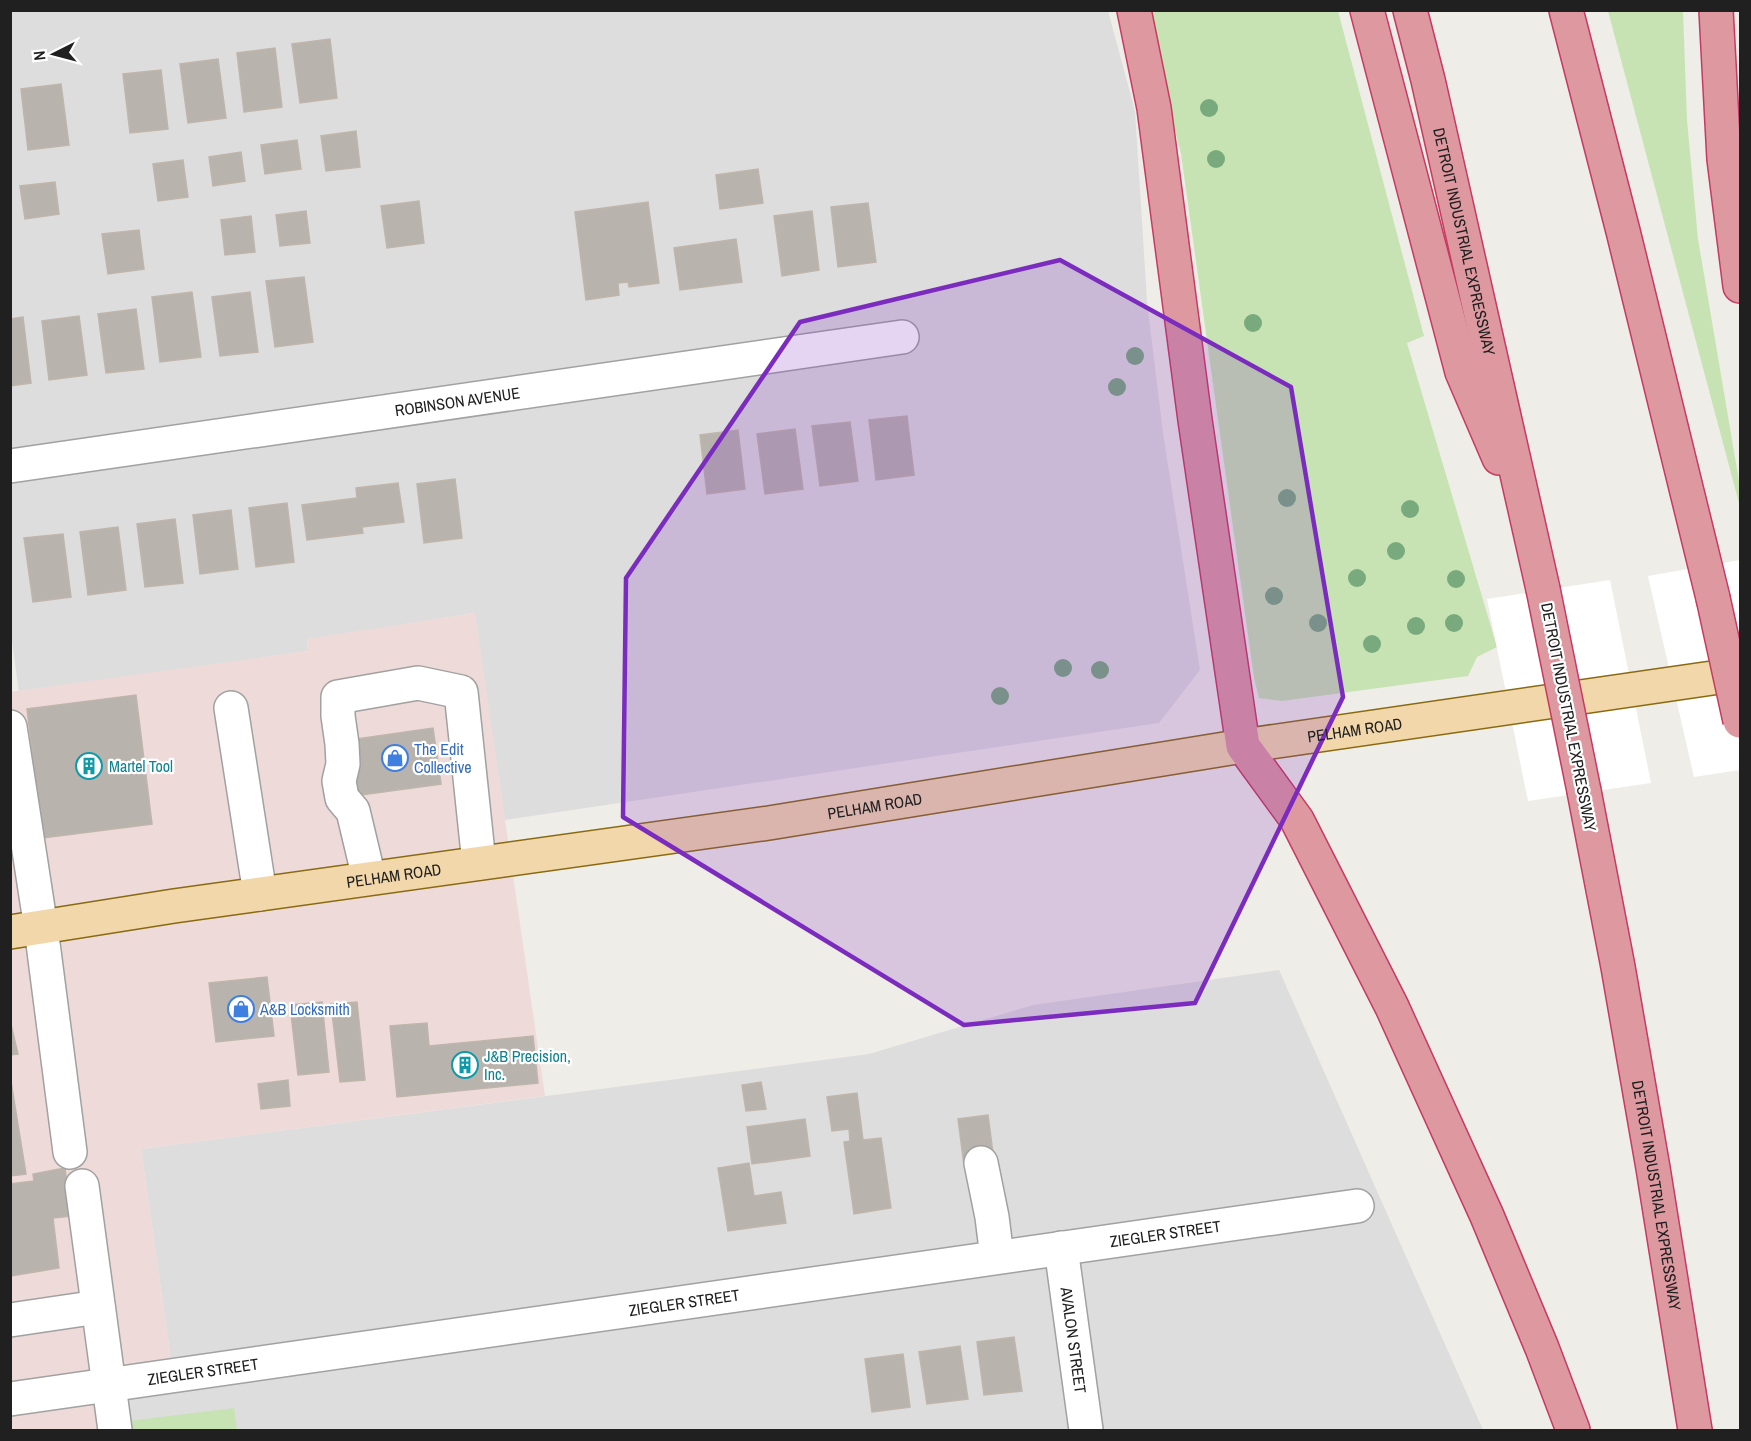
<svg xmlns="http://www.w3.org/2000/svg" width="1751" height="1441" font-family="'Archivo Narrow',sans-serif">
<rect width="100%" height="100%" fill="#efede7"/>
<path fill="#dedddd" d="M10,11h1098l27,100 12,190 16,132 37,237 -41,53 -654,97 -31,-207 -167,27 1,11 -289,42 -9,-67z
M1279,970l204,460h-1368l-7,-46 65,-9 -32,-226 728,-95 164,-49z"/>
<path fill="#eedbd9" d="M475,613l70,483 -404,53 32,226 -65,10 7,45h-104l-1,-738 298,-41 -1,-12z"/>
<path fill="#c8e3b3" d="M1145,11h193l86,325 -17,7 90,304 -20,10 -9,19 -186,25 -23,-3 -5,-20 -73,-524z
M1608,11h75l4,109 11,119 42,248v20z
M234,1408l3,22h-108l-1,-9z"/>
<path fill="#fff" d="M1740,560v210l-46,7 -46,-201z
M1610,580l41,203 -123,18 -41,-202z"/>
<path fill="#b8b3ad" stroke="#bfb5ab" stroke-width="1.5" d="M330,39l7,59 -37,5 -8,-59z
M275,48l7,59 -38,5 -7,-59z
M218,59l8,59 -38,5 -8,-59z
M161,70l7,59 -38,4 -7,-59z
M61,84l8,61 -41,5 -7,-61z
M356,131l4,36 -34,4 -5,-35z
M297,140l4,29 -36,5 -4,-29z
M241,152l4,29 -32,5 -4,-29z
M183,160l5,37 -30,4 -5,-37z
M758,169l5,34 -43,6 -4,-34z
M55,182l4,32 -34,5 -5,-33z
M419,201l5,42 -37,5 -6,-42z
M648,202l11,81 -30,4 -1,-5 -10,1 1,12 -33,5 -11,-88z
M868,203l8,59 -38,5 -7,-60z
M306,211l4,32 -30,3 -4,-31z
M812,211l7,59 -37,6 -8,-60z
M251,216l4,36 -30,3 -4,-35z
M139,230l5,39 -36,5 -6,-40z
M736,239l6,43 -62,8 -6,-42z
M304,277l9,65 -38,5 -9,-66z
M192,292l9,65 -41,5 -8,-65z
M250,292l8,60 -38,4 -8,-59z
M136,309l8,60 -38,4 -8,-59z
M79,316l8,59 -38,5 -7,-59z
M23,317l8,66 -21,3v-67z
M907,416l7,59 -38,5 -7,-60z
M850,422l8,59 -38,5 -8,-60z
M795,429l8,60 -38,5 -8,-60z
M738,430l7,59 -38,5 -7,-59z
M455,479l7,59 -38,5 -7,-59z
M398,483l6,39 -42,5 1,6 -56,7 -5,-35 55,-7 -1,-10z
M287,503l7,59 -38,5 -7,-59z
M231,510l7,59 -38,5 -7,-59z
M175,519l8,64 -38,4 -8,-63z
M118,527l8,63 -38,5 -8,-63z
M63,534l8,63 -38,5 -9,-64z
M136,695l16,129 -109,14 -16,-129z
M433,728l8,56 -87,12 -4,-56z
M267,977l7,59 -58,6 -7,-59z
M322,1002l7,70 -31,3 -8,-70z
M357,1002l8,78 -25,2 -9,-78z
M10,1020l8,34 -8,1z
M427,1023l2,23 104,-10 5,47 -141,14 -7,-71z
M10,1075l16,99 -16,2z
M288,1080l2,26 -29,3 -3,-25z
M761,1082l5,27 -20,2 -4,-26z
M857,1093l6,47 18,-2 10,70 -37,6 -10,-72 6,-1 -1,-12 -17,2 -5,-34z
M988,1115l6,46 -30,4 -6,-46z
M805,1119l5,37 -58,8 -5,-37z
M749,1163l5,33 27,-4 5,31 -58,8 -10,-63z
M65,1168l6,48 -18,2 6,50 -49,8v-92l24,-3 -1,-7z
M1014,1337l8,54 -38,4 -7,-53z
M960,1346l8,53 -41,5 -8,-52z
M903,1354l7,53 -38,5 -7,-53z"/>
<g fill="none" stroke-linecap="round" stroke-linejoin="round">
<defs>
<g id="minor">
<path id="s1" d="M10,466l892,-129"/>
<path d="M231,708l29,186"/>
<path d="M10,727l31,201 29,224"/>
<path d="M369,878l-16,-67 -11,-13 -3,-17 4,-17 -1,-20 -4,-28v-19l80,-14 43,9 18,171"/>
<path d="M981,1163l11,54 5,40"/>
<path d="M82,1186l33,244"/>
<path id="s2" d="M1061,1248l25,182"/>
<path d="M10,1320l88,-13"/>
<path id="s3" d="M10,1399l1347,-193"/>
</g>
<g id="major">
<path id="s4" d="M10,932l164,-26 595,-83 474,-77 497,-72"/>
</g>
<g id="highway">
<path d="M1134,10l20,98 41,312 48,326 54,74 95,187 95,209 55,132 31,82"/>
<path d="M1367,10l95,362 37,86"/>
<path id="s5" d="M1410,10l18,70 115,509"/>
<path d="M1566,10l57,221 90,367"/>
<path d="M1716,10l8,149 16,127"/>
<path id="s6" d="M1584,791l34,176 35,201 42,262"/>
</g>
</defs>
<use href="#minor" stroke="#a1a1a1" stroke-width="36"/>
<use href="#major" stroke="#8a6a11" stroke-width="36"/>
<use href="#highway" stroke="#c73a61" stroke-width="36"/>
<use href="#minor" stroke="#fff" stroke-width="33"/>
<use href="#major" stroke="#f2d7aa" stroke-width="33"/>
<use href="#highway" stroke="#dd98a0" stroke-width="33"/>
<defs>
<path id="highway-bridge" d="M1543,589l41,202
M1713,598l27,123"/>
</defs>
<use href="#highway-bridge" stroke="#c73a61" stroke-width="36" stroke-linecap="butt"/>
<use href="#highway-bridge" stroke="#dd98a0" stroke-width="33"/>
</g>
<g fill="#79aa7d">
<circle cx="1209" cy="108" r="9"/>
<circle cx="1216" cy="159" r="9"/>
<circle cx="1253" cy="323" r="9"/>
<circle cx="1135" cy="356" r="9"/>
<circle cx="1117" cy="387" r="9"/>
<circle cx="1287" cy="498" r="9"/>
<circle cx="1410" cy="509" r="9"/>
<circle cx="1396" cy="551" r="9"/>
<circle cx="1357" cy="578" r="9"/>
<circle cx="1456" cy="579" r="9"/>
<circle cx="1274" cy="596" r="9"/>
<circle cx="1318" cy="623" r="9"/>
<circle cx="1454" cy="623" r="9"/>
<circle cx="1416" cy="626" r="9"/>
<circle cx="1372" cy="644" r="9"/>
<circle cx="1063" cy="668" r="9"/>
<circle cx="1100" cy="670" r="9"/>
<circle cx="1000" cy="696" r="9"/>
</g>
<path fill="#7b2cbf" fill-opacity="0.2" stroke="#7b2cbf" stroke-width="4.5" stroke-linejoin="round" d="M1060,260l231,127 52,310 -148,306 -231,22 -341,-208 3,-239 174,-256z"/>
<defs>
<symbol id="shop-ring" viewBox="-11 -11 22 22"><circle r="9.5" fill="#fff" stroke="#3f7fe0" stroke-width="1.5"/><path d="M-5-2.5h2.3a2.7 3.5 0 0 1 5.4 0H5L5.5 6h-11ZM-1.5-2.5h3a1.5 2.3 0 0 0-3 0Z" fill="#3f7fe0"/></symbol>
<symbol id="building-ring" viewBox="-11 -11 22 22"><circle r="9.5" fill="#fff" stroke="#0f9aa8" stroke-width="1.5"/><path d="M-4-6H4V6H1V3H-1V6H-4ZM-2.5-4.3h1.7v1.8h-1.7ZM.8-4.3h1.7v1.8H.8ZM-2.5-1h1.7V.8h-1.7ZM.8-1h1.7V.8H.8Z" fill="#0f9aa8"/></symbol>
</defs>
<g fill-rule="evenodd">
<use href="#shop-ring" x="380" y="743" width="30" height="30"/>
<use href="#building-ring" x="74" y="751" width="30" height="30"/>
<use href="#shop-ring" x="226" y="994" width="30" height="30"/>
<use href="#building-ring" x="450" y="1050" width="30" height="30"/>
</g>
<g text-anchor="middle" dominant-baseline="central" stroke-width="4.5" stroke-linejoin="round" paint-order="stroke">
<g font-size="16" fill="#202020" stroke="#fff">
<text stroke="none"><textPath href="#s5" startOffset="238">DETROIT INDUSTRIAL EXPRESSWAY</textPath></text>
<text stroke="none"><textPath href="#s1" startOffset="452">ROBINSON AVENUE</textPath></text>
<text transform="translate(1569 717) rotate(79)">DETROIT INDUSTRIAL EXPRESSWAY</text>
<text stroke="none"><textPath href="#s4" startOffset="1360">PELHAM ROAD</textPath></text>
<text stroke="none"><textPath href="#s4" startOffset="874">PELHAM ROAD</textPath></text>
<text stroke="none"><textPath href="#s4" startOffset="388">PELHAM ROAD</textPath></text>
<text stroke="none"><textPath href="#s6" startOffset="411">DETROIT INDUSTRIAL EXPRESSWAY</textPath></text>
<text stroke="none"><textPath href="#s3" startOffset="1167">ZIEGLER STREET</textPath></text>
<text stroke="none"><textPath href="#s3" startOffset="681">ZIEGLER STREET</textPath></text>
<text stroke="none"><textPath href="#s2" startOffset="93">AVALON STREET</textPath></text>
<text stroke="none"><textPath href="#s3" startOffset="195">ZIEGLER STREET</textPath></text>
</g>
<g font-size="16" fill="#366cbe" stroke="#fff" text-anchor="start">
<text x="414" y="749">The Edit<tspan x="414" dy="18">Collective</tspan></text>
<text x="260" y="1009">A&amp;B Locksmith</text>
</g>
<g font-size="16" fill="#0d838f" stroke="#fff" text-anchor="start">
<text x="109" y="766">Martel Tool</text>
<text x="484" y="1056">J&amp;B Precision,<tspan x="484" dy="18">Inc.</tspan></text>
</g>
</g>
<rect width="1751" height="1441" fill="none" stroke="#202020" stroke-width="24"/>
<g transform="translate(54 54) rotate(264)" stroke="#ffffff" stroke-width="4.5" paint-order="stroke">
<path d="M0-4.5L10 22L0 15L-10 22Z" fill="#202020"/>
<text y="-9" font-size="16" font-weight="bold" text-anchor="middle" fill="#202020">N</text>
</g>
</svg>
